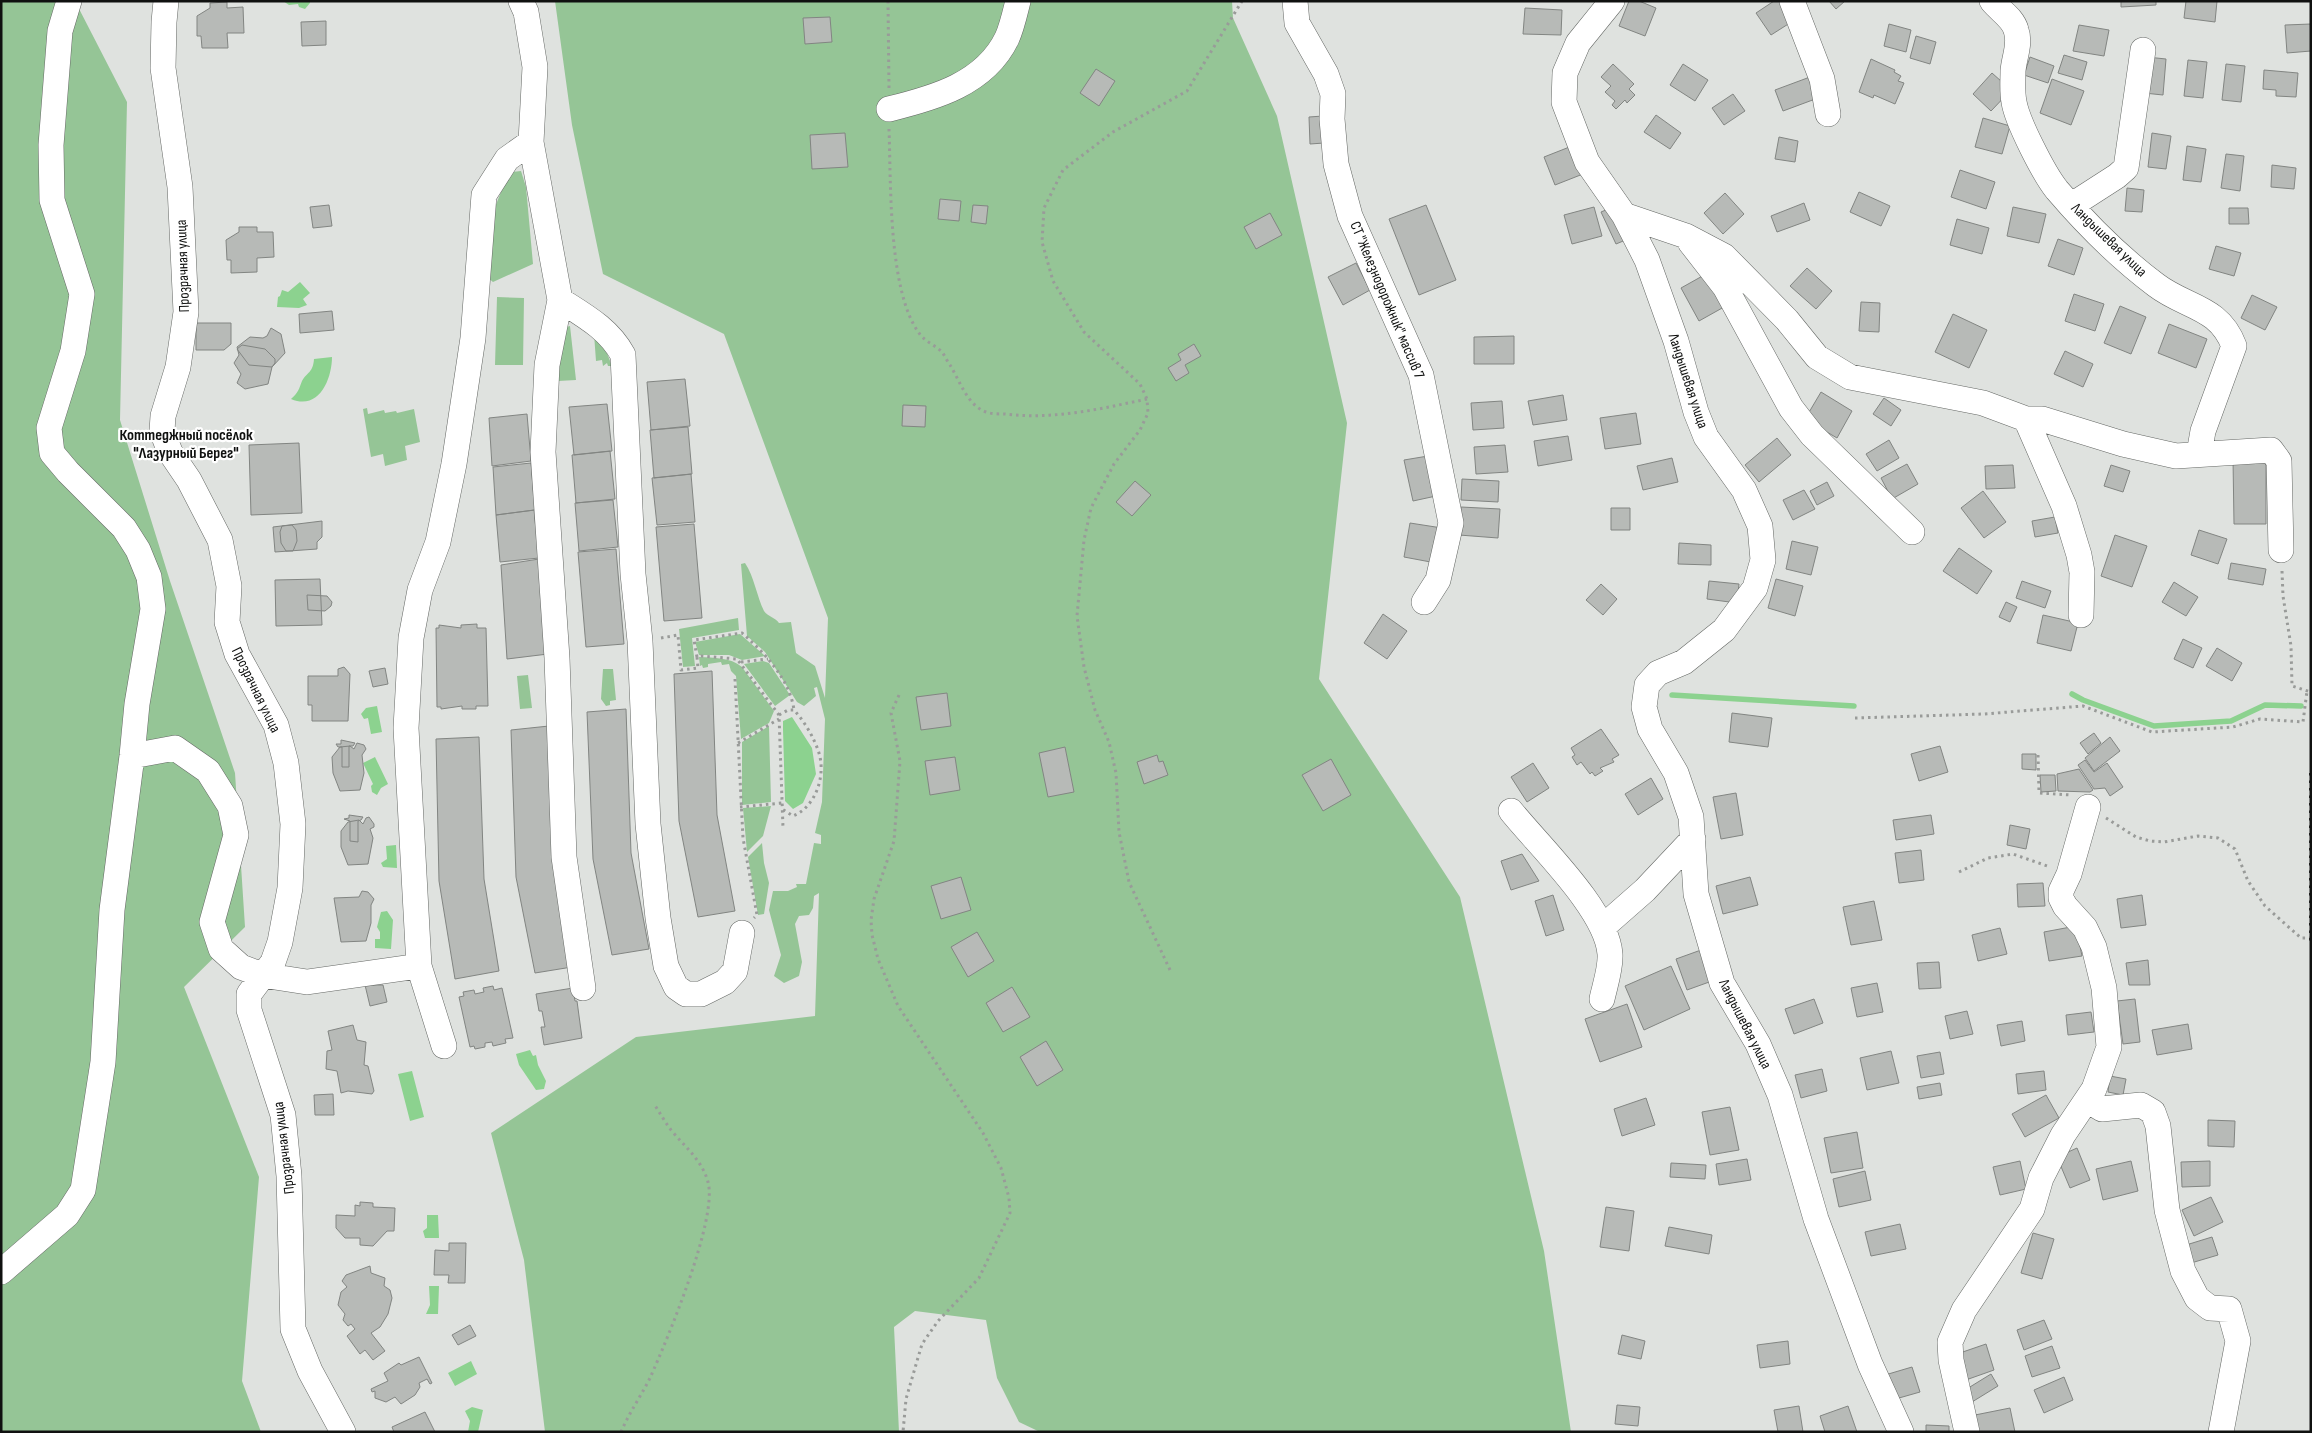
<svg xmlns="http://www.w3.org/2000/svg" width="2312" height="1433" font-family="'Sofia Sans Condensed',sans-serif">
<rect width="100%" height="100%" fill="#dfe2df"/>
<path fill="#95c596" d="M1,1h74l52,101 -7,318 50,161 65,192 10,154 -61,60 75,190 -17,204 19,51h-260z
M555,1h677l1,17 44,98 70,307 -28,256 141,218 84,354 27,181h-531l-21,-10 -22,-44 -11,-58 -71,-9 -21,16 5,105h-354l-21,-172 -33,-127 145,-96 179,-21 4,-123 -5,3 -1,12 -4,7 -10,1 -4,8 7,38 -3,14 -15,7 -10,-7 7,-21 -12,-45 4,-19h15l9,-4 -1,-3h10l8,-41 7,1v-9l-6,-2 7,-31 3,-83 -8,-32 -3,1 2,8 -12,10 -7,-4 -32,-50 -18,-16 -6,-72 4,-1c9,13 12,34 19,48 4,6 11,6 15,12l12,-1 5,31 19,13 10,32 3,-80 -104,-284 -121,-60 -31,-149z
M521,171l5,16 7,77 -40,18 -6,-5c0,-41 3,-70 25,-105z
M497,297l27,1 -1,67h-28z
M570,326l6,54 -18,1 4,-53z
M594,334l9,9 9,23h-4l-1,-3 -4,3 -1,-6 -6,1z
M367,408l1,6 16,-4 1,3 11,-2 1,2 17,-4 6,33 -15,4 2,14 -22,6 -2,-12 -12,3 -8,-48z
M738,618l1,12 -47,8 3,28 -12,1 -4,-38z
M740,634l25,22 -23,4 -13,-5h-30l-4,-13z
M699,657c15,1 31,0 43,10l32,44 -5,12 -28,16 -5,-63 -5,-5 -2,-7 -7,1 -1,-3 -13,2v3l-5,1 -1,-3 -2,1z
M763,661l6,2 21,32 -15,11 -31,-42z
M603,669h10l3,31 -6,1v4l-4,1 -5,-7z
M528,675l4,33 -12,1 -3,-33z
M769,726l2,76 -29,3v-63z
M771,806l-8,30 -16,16 -4,-44z
M762,843l2,20 5,20 -5,31 -6,1 -10,-58z"/>
<path fill="#8cd28f" d="M283,1h27v2l-5,6 -6,-2 -1,-3 -9,1z
M300,282l10,11 -7,6 4,6 -8,3 -22,-1 1,-10 2,-1 2,-6 6,2z
M332,357c0,22 -13,54 -41,42 7,-6 8,-10 11,-18 5,-9 11,-8 12,-22z
M377,706l5,26 -11,2 -3,-16 -4,1 -3,-5 5,-6z
M792,717l20,31 4,26 -13,29 -10,6 -8,-8 -2,-72v-8z
M375,757l13,27 -7,4 -4,7 -5,-3 -1,-6 2,-2 -10,-21z
M396,845l1,23 -14,-1 -2,-4 6,-4 -1,-13z
M387,911l6,9 -2,29 -16,-1v-9h5v-7l-3,-5 4,-15z
M530,1050l3,6 3,-1 2,10 8,16 -2,8 -8,1 -17,-25 -3,-11z
M412,1071l12,46 -14,4 -12,-47z
M427,1215h11l1,23h-14l-2,-7 4,-3z
M429,1286h10l-1,28h-12l4,-9z
M471,1361l6,13 -22,12 -7,-13z
M472,1407l11,3 -5,22h-10l2,-11 -5,-10z"/>
<g fill="none" stroke-linecap="round" stroke-linejoin="round">
<path stroke="#8cd28f" stroke-width="5.5" d="M2072,694l11,6 71,26 77,-5 34,-16 36,1
M1672,695l182,11"/>
</g>
<path fill="#b7bab7" stroke="#828582" d="M1629,1h10l17,7 -11,28 -26,-10z
M1774,1h6l13,20 -22,14 -15,-22z
M1829,1h16l-9,8z
M2121,1h35v4l-35,2z
M2186,1h31l-2,21 -31,-4z
M227,2v6l16,-1 1,26h-17l1,15h-26l-1,-12h-4v-20l13,-8v-5z
M1525,8l37,2 -1,25 -38,-1z
M830,17l2,25 -27,2 -2,-26z
M326,21v24l-24,1 -1,-24z
M1889,24l22,6 -5,22 -22,-6z
M2311,24v27l-24,2 -2,-28z
M2079,25l30,5 -5,26 -31,-5z
M1916,36l20,6 -6,22 -20,-6z
M2064,55l23,7 -5,18 -24,-7z
M2030,57l24,9 -6,17 -24,-8z
M2147,57l19,2 -3,36 -19,-2z
M1871,59l24,11 -1,2 7,4 -3,5 6,2 -9,21 -21,-9 -1,3 -14,-6z
M2188,60l19,2 -4,36 -19,-2z
M1613,64l21,20 -5,5 6,6 -8,8 -2,-3 -9,9 -4,-4 3,-4 -10,-9 6,-6 -10,-9z
M1683,64l25,16 -13,21 -25,-16z
M2226,64l19,2 -4,36 -19,-2z
M1096,69l19,12 -16,25 -19,-13z
M2264,70l34,3 -2,24 -20,-1v-6l-13,-1z
M1992,73l19,17 -20,21 -18,-17z
M1810,77l8,21 -35,13 -8,-21z
M2052,79l32,12 -13,34 -31,-12z
M1733,94l12,17 -21,14 -12,-17z
M1656,115l25,18 -11,16 -26,-17z
M1323,116l1,27 -14,1 -1,-27z
M1983,118l27,8 -8,28 -27,-7z
M845,133l3,34 -36,2 -2,-34z
M2152,133l19,3 -5,33 -18,-2z
M1779,137l19,4 -3,21 -20,-3z
M1572,146l11,28 -28,11 -11,-28z
M2187,146l19,3 -5,33 -18,-2z
M2226,154l18,2 -4,35 -19,-3z
M2272,165l24,3 -2,21 -23,-2z
M1960,170l35,12 -9,27 -35,-12z
M2127,188l17,2 -2,22 -17,-1z
M1859,192l31,14 -9,20 -31,-14z
M1725,193l19,21 -21,20 -19,-21z
M940,199l21,2 -2,20 -21,-2z
M1804,203l6,17 -33,12 -6,-16z
M329,205l3,21 -19,2 -3,-21z
M973,205l15,1 -2,18 -15,-2z
M1426,205l30,75 -37,15 -30,-76z
M1594,207l8,29 -30,8 -8,-29z
M1613,207l15,32 -12,5 -15,-32z
M2013,207l33,7 -7,29 -32,-7z
M2229,208h19l1,16h-20z
M1270,213l12,22 -26,14 -12,-22z
M1957,219l32,9 -7,26 -32,-9z
M239,227h18v5h16l1,25 -17,1v14l-26,1v-13h-4l-1,-20 13,-8z
M2058,239l25,9 -9,27 -26,-9z
M2216,246l25,7 -7,23 -25,-7z
M1356,263l14,27 -27,15 -15,-28z
M1807,268l25,23 -16,18 -26,-23z
M1706,274l18,33 -25,14 -18,-33z
M2074,294l30,10 -9,27 -30,-10z
M2252,295l25,12 -12,23 -24,-12z
M1861,302l19,1 -1,29 -20,-1z
M2120,306l26,11 -15,37 -27,-11z
M332,311l2,19 -34,3 -1,-19z
M1953,314l34,16 -18,38 -34,-16z
M196,323h35v21l-7,6h-28z
M2169,324l38,15 -11,29 -38,-15z
M271,328l10,6 4,19 -13,14 -4,17 -23,5 -8,-6 4,-9 -7,-11 5,-8 -2,-8 13,-10 13,1 4,-2z
M1514,336v28h-40v-27z
M1194,344l7,12 -16,9 4,8 -13,8 -8,-13 13,-8 -3,-6z
M242,345l23,4 10,10v4l-3,4 -23,-2 -12,-16z
M2065,351l28,13 -10,23 -29,-13z
M685,379l5,47 -39,4 -4,-48z
M1821,392l31,19 -15,27 -32,-19z
M1563,395l4,25 -34,5 -5,-24z
M1884,398l17,12 -10,16 -18,-12z
M1502,401l2,27 -31,2 -2,-27z
M607,404l5,47 -38,4 -5,-48z
M903,405l23,1 -1,21 -23,-1z
M1636,413l5,31 -36,5 -5,-31z
M527,414l4,47 -39,5 -3,-48z
M688,427l4,47 -38,4 -4,-48z
M1568,436l4,24 -34,6 -4,-25z
M1777,438l14,17 -32,27 -14,-17z
M1889,440l10,18 -22,13 -11,-17z
M299,443l3,70 -51,2 -2,-70z
M1505,445l3,27 -32,2 -2,-27z
M610,451l5,48 -39,4 -4,-48z
M1428,456l8,40 -23,5 -9,-41z
M1672,458l6,24 -35,8 -6,-24z
M2233,459h33v65h-32z
M531,463l4,47 -39,5 -3,-48z
M1907,464l11,20 -26,15 -11,-21z
M2013,465l2,23 -29,1 -1,-23z
M2111,465l19,6 -7,21 -19,-6z
M691,474l4,48 -38,3 -5,-47z
M1462,479l37,2 -1,21 -37,-2z
M1135,481l16,14 -19,21 -16,-14z
M1827,482l7,14 -17,9 -7,-14z
M1804,490l11,19 -22,11 -10,-20z
M1983,491l23,31 -22,16 -23,-30z
M613,500l5,47 -39,4 -4,-48z
M1461,507l39,2 -2,29 -39,-3z
M1611,508h19v22h-19z
M534,510l5,48 -39,4 -4,-47z
M2055,517l3,16 -23,4 -3,-16z
M322,521v16l-5,5v7l-42,3 -2,-25z
M1410,523l32,5 -6,35 -32,-6z
M694,524l8,94 -38,3 -8,-94z
M292,525l4,5 1,11 -4,10h-7l-5,-8 -1,-11 2,-6z
M2199,530l28,9 -9,25 -27,-9z
M2115,535l32,11 -15,41 -31,-11z
M1792,541l26,6 -7,28 -25,-6z
M1679,543l32,2v20l-33,-1z
M1959,548l33,23 -15,23 -34,-23z
M616,549l8,95 -38,3 -8,-95z
M539,559l9,95 -41,5 -6,-94z
M2231,563l35,6 -3,16 -35,-6z
M320,579l2,46 -46,1 -1,-46z
M1776,579l27,7 -8,30 -27,-8z
M1709,581l30,3 -2,19 -30,-4z
M2022,581l29,10 -6,17 -29,-10z
M2174,582l24,15 -12,19 -24,-14z
M1601,584l16,15 -14,16 -17,-15z
M307,595l20,1 5,6 -1,4 -6,5 -17,-1z
M2006,602l11,5 -7,15 -11,-5z
M1383,614l24,17 -20,28 -23,-16z
M2043,615l35,8 -7,28 -34,-8z
M477,624v4h9l2,78h-12v3h-14v-3l-21,3v-2h-4l-1,-79h3v-3l22,3v-3z
M2183,639l19,9 -9,20 -19,-9z
M2217,648l25,15 -10,18 -26,-15z
M344,667l6,7 -2,47h-36v-16h-4v-29h30v-7z
M385,668l3,16 -15,3 -4,-16z
M712,671l5,144 18,96 -37,6 -19,-96 -5,-147z
M947,693l4,33 -30,4 -5,-33z
M626,709l5,144 18,96 -37,6 -19,-96 -6,-147z
M1732,713l40,5 -4,29 -39,-5z
M549,726l23,241 -37,6 -19,-96 -5,-147z
M1601,729l18,26 -7,4 2,3 -14,6 3,3 -8,5 -3,-4 -2,2 -9,-12 -4,3 -5,-8 3,-2 -4,-7z
M2094,733l7,10 -13,11 -8,-11z
M479,737l5,142 15,92 -44,8 -16,-98 -3,-142z
M2110,737l10,14 -26,20 -9,-13z
M341,740l14,3 -2,3h-4v21h-7v-20h-4l-2,-3h5z
M357,743l7,2 2,4 -4,6 2,18 -4,17 -20,1 -7,-18 -1,-16 8,-10 10,-1 4,3z
M1940,746l8,26 -29,9 -8,-27z
M1065,747l9,45 -26,5 -9,-44z
M2022,754h14v16l-14,-1z
M1157,755l2,7 4,-1 5,14 -24,9 -7,-22z
M955,757l5,33 -30,5 -5,-34z
M1331,759l20,36 -28,16 -21,-36z
M2085,760l9,12 13,-9 16,24 -13,9 -5,-8 -11,1 -16,-24z
M1533,763l16,25 -22,14 -16,-25z
M2079,769l14,21 -3,2 -32,-1 -1,-17z
M2040,775h15l1,16 -15,1z
M1651,778l12,21 -25,16 -13,-21z
M1736,793l7,42 -22,4 -8,-42z
M349,815l14,2 -2,3 -3,1v21l-8,-1v-20l-6,-2 5,-1z
M1931,815l3,19 -38,6 -3,-20z
M369,817l5,7v3l-4,2 3,9 -5,26 -20,1 -7,-18v-16l7,-9 11,-2 4,4 3,-6z
M2010,825l20,4 -4,20 -19,-4z
M1921,850l3,30 -25,3 -4,-30z
M1522,854l17,27 -28,9 -10,-29z
M961,877l10,33 -30,9 -10,-33z
M1750,877l8,28 -35,9 -7,-28z
M2043,883l2,23 -27,1 -1,-23z
M362,891l6,1 6,7 -3,6v18l-5,18 -25,1 -7,-44 25,-1z
M1553,895l11,35 -18,6 -11,-35z
M2142,895l4,30 -25,3 -4,-29z
M1874,901l8,39 -31,5 -8,-38z
M2076,926l6,30 -33,5 -5,-29z
M2000,928l7,26 -29,7 -6,-26z
M977,932l17,29 -26,16 -17,-30z
M1701,950l11,31 -25,9 -11,-31z
M2148,960l2,25h-21l-3,-22z
M1939,962l2,26 -22,1 -2,-26z
M1671,966l19,43 -46,21 -19,-44z
M1877,983l6,29 -26,5 -6,-29z
M365,985h18l4,17 -17,4z
M493,986l1,4 8,-2 11,50 -8,1 1,4 -13,3 -1,-4 -7,1v4l-10,2 -1,-3 -4,1 -11,-50 5,-1 -1,-4 11,-2 1,4 9,-2 -1,-4z
M1012,987l18,30 -27,15 -17,-29z
M573,988l2,13h2l5,37 -38,7 -3,-18h4l-3,-16h-3l-3,-17z
M1814,999l9,24 -29,11 -9,-25z
M2135,999l5,43 -17,2 -6,-43z
M1627,1004l15,43 -42,15 -15,-43z
M1967,1011l6,23 -23,5 -5,-23z
M2091,1012l3,20 -26,3 -2,-20z
M2022,1021l3,20 -24,5 -4,-21z
M2188,1024l4,25 -35,6 -5,-25z
M353,1025l4,15 9,2 -2,23 4,1 6,25 -2,3 -24,-3 -7,2 -4,-22 -11,-2 1,-18 5,-1 -4,-19z
M1046,1041l17,29 -26,16 -17,-29z
M1891,1051l8,32 -32,7 -7,-32z
M1940,1052l4,22 -23,4 -4,-22z
M1822,1069l5,22 -26,7 -6,-23z
M2044,1071l2,19 -28,4 -2,-20z
M2110,1076l16,3 -3,16 -15,-3z
M1940,1083l2,12 -23,4 -2,-12z
M333,1094l1,21h-19l-1,-20z
M2046,1095l13,23 -34,19 -13,-23z
M1646,1098l9,27 -33,11 -8,-27z
M1730,1107l9,43 -29,5 -8,-43z
M2208,1120l27,1 -1,26 -26,-1z
M1857,1132l6,36 -32,5 -7,-35z
M2077,1148l13,32 -20,8 -13,-31z
M1747,1159l4,21 -32,5 -3,-21z
M2020,1161l6,28 -26,6 -7,-28z
M2131,1161l7,30 -35,9 -7,-31z
M2210,1161v25l-28,1 -1,-25z
M1671,1163l35,2 -1,14 -35,-2z
M1865,1171l6,29 -32,7 -6,-28z
M2211,1197l12,25 -29,14 -12,-26z
M360,1202l13,1v4l22,1 -1,23h-7l-14,15 -13,-1v-7h-15l-9,-10v-13l19,1v-11l5,1z
M1606,1207l28,4 -5,40 -29,-4z
M1900,1224l6,25 -35,7 -6,-24z
M1669,1227l43,8 -3,19 -44,-8z
M2033,1233l21,6 -12,40 -21,-6z
M2212,1237l6,18 -27,8 -5,-18z
M449,1243h17l-1,40h-17l1,-8h-15l1,-25 14,1z
M370,1266l1,7 14,5 -1,8 6,4 2,8 -4,16 -8,13 -9,6 14,18 -12,9 -8,-10 -5,4 -13,-18 8,-7 -4,-5 -3,2 -5,-6 2,-6 -7,-9 3,-13 6,-5 -5,-6 4,-6z
M2044,1320l8,19 -28,11 -7,-20z
M470,1325l6,11 -18,9 -6,-10z
M1622,1335l23,6 -4,18 -23,-5z
M1788,1341l2,23 -30,4 -3,-23z
M1986,1344l8,26 -31,11 -9,-26z
M2052,1346l8,22 -28,9 -7,-21z
M419,1357l13,26 -2,1 -3,-5 -8,4 1,4 -5,8 -14,9 -6,-7 -9,5 -11,-4v-7l-3,1 -1,-3 17,-8 -4,-8 15,-10 2,2z
M1912,1367l8,25 -28,8 -7,-25z
M1991,1374l7,12 -26,16 -7,-12z
M2064,1377l9,23 -29,13 -10,-23z
M1617,1405l23,2 -2,19 -23,-2z
M1799,1406l4,26h-25l-4,-22z
M1848,1406l9,26h-32l-5,-16z
M2010,1408l5,24h-36l-4,-17z
M425,1412l10,20h-41l-2,-5z
M1926,1425l23,1v6h-23z"/>
<g fill="none" stroke-linecap="round" stroke-linejoin="round">
<defs>
<path id="minor" d="M166,1l-2,21 -1,46 17,119 6,125 -8,55 -15,49 -1,15 8,21 19,28 31,60 9,46 -2,36 10,32 39,71 10,38 7,61 -3,64 -10,54 -7,20 -24,32v16l34,105 6,61 4,153 17,42 33,61
M521,1l5,11 9,55 -4,75 29,158 -13,65 -4,87 14,206 7,199 19,131
M1295,1l2,22 29,51 7,20 -1,25 4,45 14,52 71,159 30,148 -13,57 -14,22
M1612,1l-34,42 -13,30 -1,29 23,60 37,53 23,45 29,81 20,71 10,25 38,53 16,36 3,34 -8,28 -31,42 -40,32 -26,11 -11,12 -3,22 6,22 26,44 15,44 5,77 26,89 36,61 22,51 36,124 54,145 31,68
M1792,1l30,78 6,35
M1992,1c8,10 21,17 24,29 5,14 -2,27 -3,41 0,10 -1,21 1,31 3,19 30,72 43,88 29,34 63,68 99,95 30,23 63,21 78,61l-31,85 -4,23
M889,109c45,-11 96,-25 118,-71 5,-11 8,-25 11,-37
M2072,205l45,-29 9,-8 17,-118
M1624,215l62,21 38,20 63,64 30,37 33,20 133,26 43,16h16l81,25 53,12 95,-6 8,11 2,89
M1690,242l35,45 66,121 21,27 100,97
M560,300c25,16 49,29 63,55l10,219 7,67 8,183 10,94 8,48 10,21 10,7h15l24,-12 10,-11 7,-38
M2026,419l38,87 15,49 3,17 -1,43
M132,756l43,-8 33,23 22,35 6,29 -24,87 9,27 20,18 21,8 45,7 112,-16 25,80
M1511,811c28,35 96,99 99,143 1,14 -5,31 -8,45
M1604,926l41,-36 48,-51
M419,966l-13,-238 5,-90 9,-48 18,-48 16,-78 19,-126 11,-143 23,-36 24,-17
M2087,1100l15,9 39,-4 12,7 5,14 9,84 16,61 14,27 13,10 19,1 9,32 -17,91
M1,1272l66,-57 16,-25 20,-128 9,-152 20,-154 5,-52 16,-95 -4,-32 -11,-27 -14,-22 -56,-56 -16,-19 -3,-25 24,-77 9,-57 -30,-94 -1,-55 9,-114 9,-30
M1967,1432l-16,-72 -1,-18 14,-32 68,-101 9,-31 22,-43 31,-46 15,-42 -5,-59 -10,-41 -9,-19 -20,-22 -4,-8v-7l8,-17 19,-67"/>
</defs>
<use href="#minor" stroke="#656865" stroke-width="26"/>
<path stroke="#999b99" stroke-width="3" stroke-dasharray="2.5 4" stroke-linecap="butt" d="M888,1l1,87
M889,129c2,53 -1,162 30,204 5,8 16,12 23,19 3,4 5,9 8,13 10,16 17,40 36,47 5,2 13,2 19,2 48,6 95,-5 142,-15
M2282,571l1,25 8,50 1,40 19,6
M661,638l17,-3 3,35 17,-2 -1,-11 4,-1 36,3 42,56 4,113
M697,657l-3,-17 48,-7c23,20 48,47 52,77
M741,662l27,-3
M735,679l8,159 14,77 -3,3
M899,695l-8,18 9,48 -6,80 -20,58 -3,21 1,15 6,24 20,47 85,127 18,35 8,30 1,15 -31,65 -41,43 -16,23 -16,55 -3,33
M779,715l9,-5h6c10,11 19,26 24,40 9,24 -2,57 -25,66l-11,-7
M1855,718l129,-4 99,-8 69,26 81,-5 27,-8 43,3 4,-31
M738,743l41,-24
M2038,755l1,38 32,2
M740,807l42,-4
M2106,818l30,19 14,4 14,1 34,-6 20,2 17,11 13,32 17,25 36,32h10
M1959,872l29,-14 25,-4 37,13
M1170,970l-41,-88 -10,-50 -3,-59 -7,-31 -14,-32 -11,-43 -7,-51 7,-76 7,-32 23,-44 26,-34 8,-17 -1,-14 -7,-15 -56,-52 -31,-51 -11,-39 2,-34 19,-38 50,-38 74,-41 55,-90
M621,1432c8,-19 20,-36 29,-54 17,-38 68,-159 58,-196 -6,-22 -23,-35 -37,-52 -6,-8 -11,-17 -17,-26"/>
<use href="#minor" stroke="#fff" stroke-width="25"/>
<path stroke="#2c2d2c" stroke-width="4" stroke-dasharray="2.5 5" stroke-linecap="butt" d="M2311,773v170"/>
</g>
<g text-anchor="middle" dominant-baseline="central" stroke-width="4.5" stroke-linejoin="round" paint-order="stroke">
<g font-size="15" fill="#101110" stroke="#fff">
<text transform="translate(2109 240) rotate(44)">Ландышевая улица</text>
<text transform="translate(183 266) rotate(-92)">Прозрачная улица</text>
<text transform="translate(1387 300) rotate(67)">СТ "Железнодорожник" массив 7</text>
<text transform="translate(1688 381) rotate(72)">Ландышевая улица</text>
<text transform="translate(256 690) rotate(64)">Прозрачная улица</text>
<text transform="translate(1745 1024) rotate(63)">Ландышевая улица</text>
<text transform="translate(284 1148) rotate(-97)">Прозрачная улица</text>
</g>
<g font-size="16" font-weight="bold" fill="#101110" stroke="#fff">
<text x="186" y="435">Коттеджный посёлок<tspan x="186" dy="18">"Лазурный Берег"</tspan></text>
</g>
</g>
<rect width="2312" height="1433" fill="none" stroke="#101110" stroke-width="5"/>
</svg>
